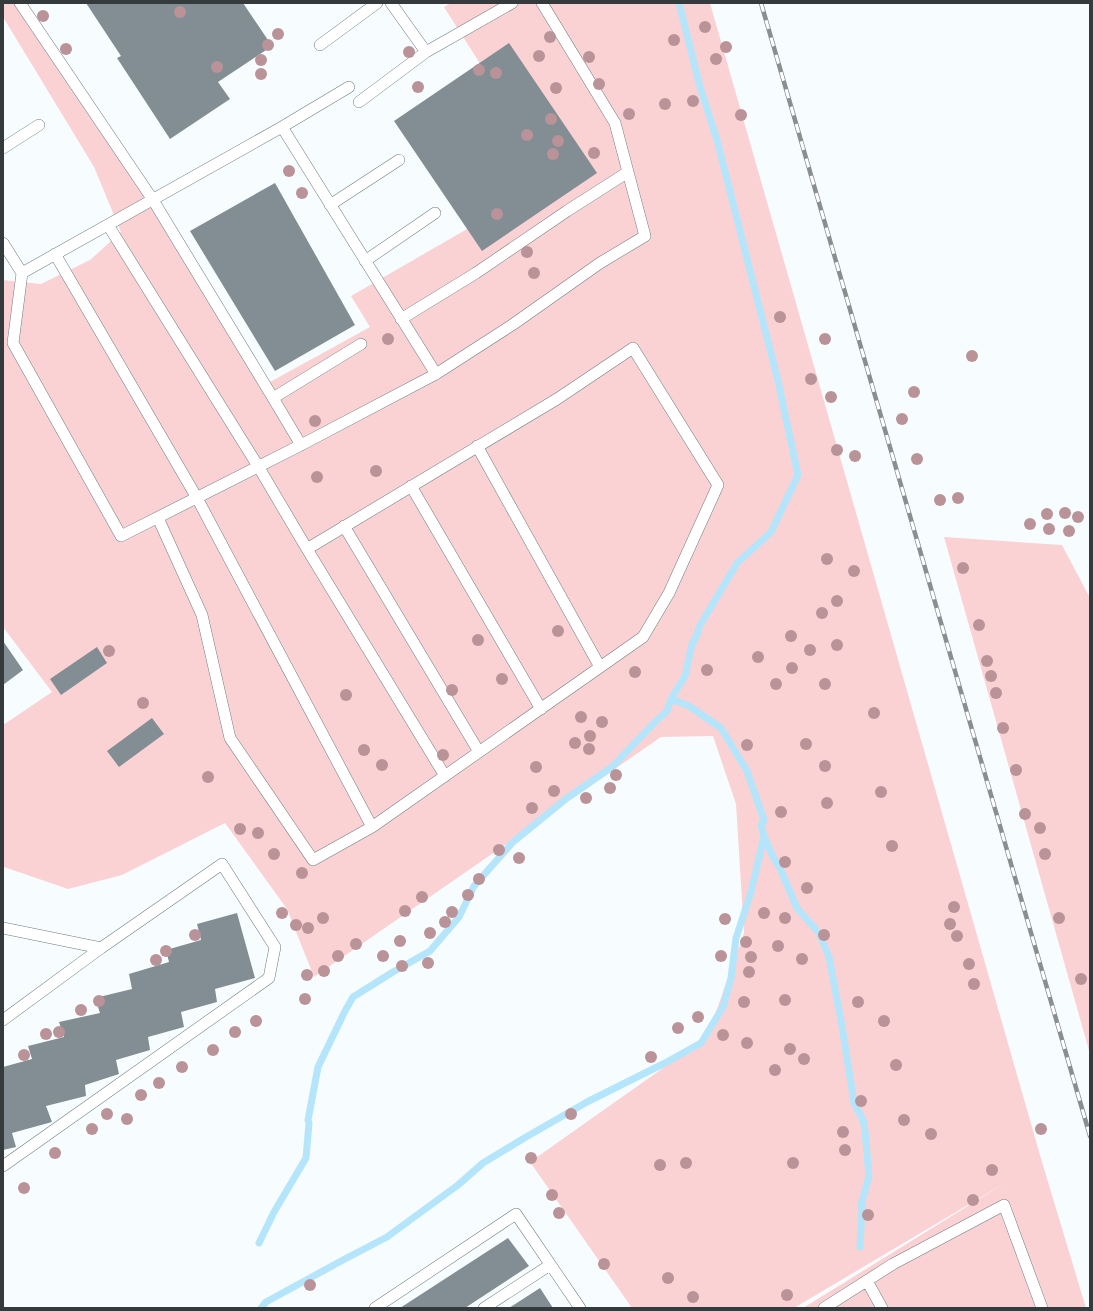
<svg xmlns="http://www.w3.org/2000/svg" width="1093" height="1311" font-family="'Libre Baskerville',serif">
<rect width="100%" height="100%" fill="#f7fdff"/>
<path fill="#fad2d4" d="M3,3h24l243,379 100,-55 -19,-31 123,-71 22,-97 -17,-66 -35,-55 7,-4h259l332,1159 44,146h-283l202,-125 -211,125h-162l-102,-146 177,-125 37,-104 -8,-129 -23,-68 -52,1 -347,240 -27,-68 -62,-86 -103,52 -54,14 -64,-22 -1,-142 49,-33 -49,-65v-347l38,4 49,-24 31,-28 -27,-65 -91,-150z
M944,537l118,8 28,53v456z"/>
<g fill="none" stroke-linecap="round" stroke-linejoin="round">
<path stroke="#b4e5fa" stroke-width="7" d="M671,699l18,7 32,22 26,43 17,49 -3,5 3,11 9,21 6,9 18,42 22,25 10,24 13,69 12,77 9,17 2,11 4,45 -8,29 1,3 -2,39
M259,1243l15,-31 32,-54 3,-35 -1,-3 10,-53 27,-56 8,-14 40,-25 37,-21 29,-34 15,-31 39,-44 54,-44 45,-31 43,-45 12,-11 4,-12 14,-23 7,-32 5,-9 2,-8 38,-64 34,-31 27,-57 -20,-94 -61,-241 -17,-53 -21,-84
M261,1308l5,-6 77,-42 44,-23 71,-52 25,-22 43,-26 61,-35 78,-39 36,-20 22,-36 8,-29 5,-40 15,-46 13,-56"/>
</g>
<path fill="#828e94" d="M86,3h157l29,43 -54,36 12,17 -60,40 -53,-81 4,-2z
M509,43l88,130 -115,78 -88,-130z
M275,183l80,142 -80,46 -85,-140z
M3,641l20,29 -20,15z
M97,647l10,16 -46,32 -11,-16z
M152,718l12,16 -45,33 -12,-16z
M237,913l18,65 -40,11 2,13 -36,10 3,15 -36,10 2,13 -34,10 3,14 -34,11 1,11 -40,10 6,16 -40,11 4,14 -13,3v-83l29,-8 -4,-13 36,-9 -5,-15 41,-9 -5,-15 37,-9 -3,-15 40,-12 -3,-12 35,-10 -4,-16z
M508,1238l21,28 -64,42h-65z
M540,1288l13,20h-44z"/>
<g fill="none" stroke-linecap="round" stroke-linejoin="round">
<defs>
<path id="service" d="M20,3l133,197 120,198
M320,45l57,-42
M426,52l86,-49
M359,102l67,-50 -35,-49
M282,127l154,247 76,-49 88,-62 45,-27 -30,-113 -73,-120
M3,148l36,-23
M330,205l69,-45
M108,225l150,241 49,83
M3,243l19,30 260,-146 67,-40
M55,254l142,244 175,329 271,-190 26,-44 49,-108 -85,-137 -76,51 -250,150 138,227
M365,261l70,-48
M22,273l-9,70 108,193 180,-91 135,-71
M401,319l75,-46 91,-62 61,-39
M301,445l-28,-47 88,-54
M477,446l123,221
M411,486l130,223
M158,518l44,97 28,123 83,122 59,-33
M344,526l135,226
M3,928l98,20 121,-84 53,83 -6,31 -266,188
M3,1020l98,-72
M867,1281l15,27
M375,1308l141,-94 64,94
M484,1308l66,-43
M824,1308l69,-44 111,-59 38,103"/>
</defs>
<use href="#service" stroke="#6f7b80" stroke-width="12"/>
<use href="#service" stroke="#fff" stroke-width="11"/>
<defs>
<path id="rail" d="M761,3l329,1133"/>
</defs>
<use href="#rail" stroke="#898f91" stroke-width="4.5"/>
<use href="#rail" stroke="#fff" stroke-width="3" stroke-dasharray="9" stroke-linecap="butt"/>
</g>
<g fill="#b99398">
<circle cx="180" cy="12" r="6"/>
<circle cx="43" cy="16" r="6"/>
<circle cx="705" cy="27" r="6"/>
<circle cx="278" cy="34" r="6"/>
<circle cx="550" cy="37" r="6"/>
<circle cx="674" cy="40" r="6"/>
<circle cx="268" cy="45" r="6"/>
<circle cx="726" cy="47" r="6"/>
<circle cx="66" cy="49" r="6"/>
<circle cx="409" cy="52" r="6"/>
<circle cx="539" cy="56" r="6"/>
<circle cx="589" cy="57" r="6"/>
<circle cx="716" cy="59" r="6"/>
<circle cx="261" cy="60" r="6"/>
<circle cx="217" cy="67" r="6"/>
<circle cx="479" cy="70" r="6"/>
<circle cx="496" cy="73" r="6"/>
<circle cx="261" cy="74" r="6"/>
<circle cx="599" cy="84" r="6"/>
<circle cx="418" cy="87" r="6"/>
<circle cx="556" cy="88" r="6"/>
<circle cx="693" cy="101" r="6"/>
<circle cx="665" cy="104" r="6"/>
<circle cx="629" cy="114" r="6"/>
<circle cx="741" cy="115" r="6"/>
<circle cx="551" cy="119" r="6"/>
<circle cx="527" cy="135" r="6"/>
<circle cx="558" cy="141" r="6"/>
<circle cx="594" cy="153" r="6"/>
<circle cx="553" cy="154" r="6"/>
<circle cx="289" cy="171" r="6"/>
<circle cx="302" cy="193" r="6"/>
<circle cx="497" cy="214" r="6"/>
<circle cx="527" cy="252" r="6"/>
<circle cx="534" cy="273" r="6"/>
<circle cx="780" cy="317" r="6"/>
<circle cx="388" cy="339" r="6"/>
<circle cx="825" cy="339" r="6"/>
<circle cx="972" cy="356" r="6"/>
<circle cx="811" cy="379" r="6"/>
<circle cx="914" cy="392" r="6"/>
<circle cx="831" cy="397" r="6"/>
<circle cx="902" cy="419" r="6"/>
<circle cx="315" cy="421" r="6"/>
<circle cx="837" cy="450" r="6"/>
<circle cx="855" cy="456" r="6"/>
<circle cx="917" cy="459" r="6"/>
<circle cx="376" cy="471" r="6"/>
<circle cx="317" cy="477" r="6"/>
<circle cx="958" cy="498" r="6"/>
<circle cx="940" cy="500" r="6"/>
<circle cx="1065" cy="513" r="6"/>
<circle cx="1047" cy="514" r="6"/>
<circle cx="1078" cy="517" r="6"/>
<circle cx="1030" cy="524" r="6"/>
<circle cx="1049" cy="529" r="6"/>
<circle cx="1069" cy="531" r="6"/>
<circle cx="827" cy="559" r="6"/>
<circle cx="963" cy="568" r="6"/>
<circle cx="854" cy="571" r="6"/>
<circle cx="837" cy="601" r="6"/>
<circle cx="822" cy="613" r="6"/>
<circle cx="979" cy="625" r="6"/>
<circle cx="558" cy="631" r="6"/>
<circle cx="791" cy="636" r="6"/>
<circle cx="478" cy="640" r="6"/>
<circle cx="837" cy="645" r="6"/>
<circle cx="810" cy="650" r="6"/>
<circle cx="109" cy="651" r="6"/>
<circle cx="758" cy="657" r="6"/>
<circle cx="987" cy="661" r="6"/>
<circle cx="792" cy="668" r="6"/>
<circle cx="707" cy="670" r="6"/>
<circle cx="635" cy="672" r="6"/>
<circle cx="991" cy="676" r="6"/>
<circle cx="502" cy="679" r="6"/>
<circle cx="776" cy="684" r="6"/>
<circle cx="825" cy="684" r="6"/>
<circle cx="452" cy="690" r="6"/>
<circle cx="996" cy="693" r="6"/>
<circle cx="346" cy="695" r="6"/>
<circle cx="143" cy="703" r="6"/>
<circle cx="874" cy="713" r="6"/>
<circle cx="581" cy="717" r="6"/>
<circle cx="602" cy="722" r="6"/>
<circle cx="1003" cy="728" r="6"/>
<circle cx="590" cy="736" r="6"/>
<circle cx="575" cy="743" r="6"/>
<circle cx="806" cy="744" r="6"/>
<circle cx="747" cy="745" r="6"/>
<circle cx="589" cy="749" r="6"/>
<circle cx="364" cy="750" r="6"/>
<circle cx="443" cy="755" r="6"/>
<circle cx="382" cy="765" r="6"/>
<circle cx="825" cy="766" r="6"/>
<circle cx="536" cy="767" r="6"/>
<circle cx="1016" cy="770" r="6"/>
<circle cx="616" cy="775" r="6"/>
<circle cx="208" cy="777" r="6"/>
<circle cx="610" cy="788" r="6"/>
<circle cx="554" cy="791" r="6"/>
<circle cx="881" cy="792" r="6"/>
<circle cx="586" cy="798" r="6"/>
<circle cx="827" cy="803" r="6"/>
<circle cx="532" cy="808" r="6"/>
<circle cx="781" cy="812" r="6"/>
<circle cx="1025" cy="814" r="6"/>
<circle cx="1040" cy="828" r="6"/>
<circle cx="240" cy="829" r="6"/>
<circle cx="258" cy="833" r="6"/>
<circle cx="892" cy="846" r="6"/>
<circle cx="499" cy="850" r="6"/>
<circle cx="274" cy="854" r="6"/>
<circle cx="1045" cy="854" r="6"/>
<circle cx="519" cy="858" r="6"/>
<circle cx="785" cy="862" r="6"/>
<circle cx="302" cy="873" r="6"/>
<circle cx="479" cy="879" r="6"/>
<circle cx="807" cy="888" r="6"/>
<circle cx="468" cy="895" r="6"/>
<circle cx="422" cy="897" r="6"/>
<circle cx="954" cy="907" r="6"/>
<circle cx="405" cy="911" r="6"/>
<circle cx="452" cy="912" r="6"/>
<circle cx="282" cy="913" r="6"/>
<circle cx="764" cy="913" r="6"/>
<circle cx="323" cy="918" r="6"/>
<circle cx="785" cy="918" r="6"/>
<circle cx="1059" cy="918" r="6"/>
<circle cx="725" cy="919" r="6"/>
<circle cx="445" cy="922" r="6"/>
<circle cx="950" cy="924" r="6"/>
<circle cx="296" cy="925" r="6"/>
<circle cx="308" cy="928" r="6"/>
<circle cx="430" cy="933" r="6"/>
<circle cx="195" cy="935" r="6"/>
<circle cx="824" cy="935" r="6"/>
<circle cx="957" cy="936" r="6"/>
<circle cx="400" cy="941" r="6"/>
<circle cx="746" cy="942" r="6"/>
<circle cx="356" cy="944" r="6"/>
<circle cx="778" cy="946" r="6"/>
<circle cx="166" cy="951" r="6"/>
<circle cx="338" cy="956" r="6"/>
<circle cx="383" cy="956" r="6"/>
<circle cx="721" cy="956" r="6"/>
<circle cx="751" cy="957" r="6"/>
<circle cx="802" cy="959" r="6"/>
<circle cx="156" cy="960" r="6"/>
<circle cx="428" cy="963" r="6"/>
<circle cx="969" cy="964" r="6"/>
<circle cx="402" cy="966" r="6"/>
<circle cx="324" cy="971" r="6"/>
<circle cx="749" cy="972" r="6"/>
<circle cx="307" cy="975" r="6"/>
<circle cx="1081" cy="979" r="6"/>
<circle cx="974" cy="984" r="6"/>
<circle cx="305" cy="999" r="6"/>
<circle cx="785" cy="1000" r="6"/>
<circle cx="99" cy="1001" r="6"/>
<circle cx="744" cy="1002" r="6"/>
<circle cx="858" cy="1002" r="6"/>
<circle cx="81" cy="1010" r="6"/>
<circle cx="698" cy="1017" r="6"/>
<circle cx="256" cy="1021" r="6"/>
<circle cx="884" cy="1021" r="6"/>
<circle cx="678" cy="1028" r="6"/>
<circle cx="59" cy="1032" r="6"/>
<circle cx="235" cy="1032" r="6"/>
<circle cx="46" cy="1034" r="6"/>
<circle cx="723" cy="1035" r="6"/>
<circle cx="747" cy="1043" r="6"/>
<circle cx="790" cy="1049" r="6"/>
<circle cx="213" cy="1050" r="6"/>
<circle cx="24" cy="1055" r="6"/>
<circle cx="651" cy="1057" r="6"/>
<circle cx="804" cy="1059" r="6"/>
<circle cx="896" cy="1065" r="6"/>
<circle cx="182" cy="1067" r="6"/>
<circle cx="775" cy="1070" r="6"/>
<circle cx="159" cy="1083" r="6"/>
<circle cx="141" cy="1095" r="6"/>
<circle cx="861" cy="1101" r="6"/>
<circle cx="107" cy="1114" r="6"/>
<circle cx="571" cy="1114" r="6"/>
<circle cx="127" cy="1119" r="6"/>
<circle cx="904" cy="1120" r="6"/>
<circle cx="92" cy="1129" r="6"/>
<circle cx="1041" cy="1129" r="6"/>
<circle cx="843" cy="1132" r="6"/>
<circle cx="931" cy="1134" r="6"/>
<circle cx="845" cy="1150" r="6"/>
<circle cx="55" cy="1153" r="6"/>
<circle cx="531" cy="1158" r="6"/>
<circle cx="686" cy="1163" r="6"/>
<circle cx="793" cy="1163" r="6"/>
<circle cx="660" cy="1165" r="6"/>
<circle cx="992" cy="1170" r="6"/>
<circle cx="24" cy="1188" r="6"/>
<circle cx="552" cy="1195" r="6"/>
<circle cx="973" cy="1200" r="6"/>
<circle cx="559" cy="1213" r="6"/>
<circle cx="868" cy="1215" r="6"/>
<circle cx="604" cy="1264" r="6"/>
<circle cx="668" cy="1278" r="6"/>
<circle cx="310" cy="1285" r="6"/>
<circle cx="787" cy="1295" r="6"/>
<circle cx="693" cy="1297" r="6"/>
</g>
<rect width="1093" height="1311" fill="none" stroke="#353a3c" stroke-width="8"/>
</svg>
